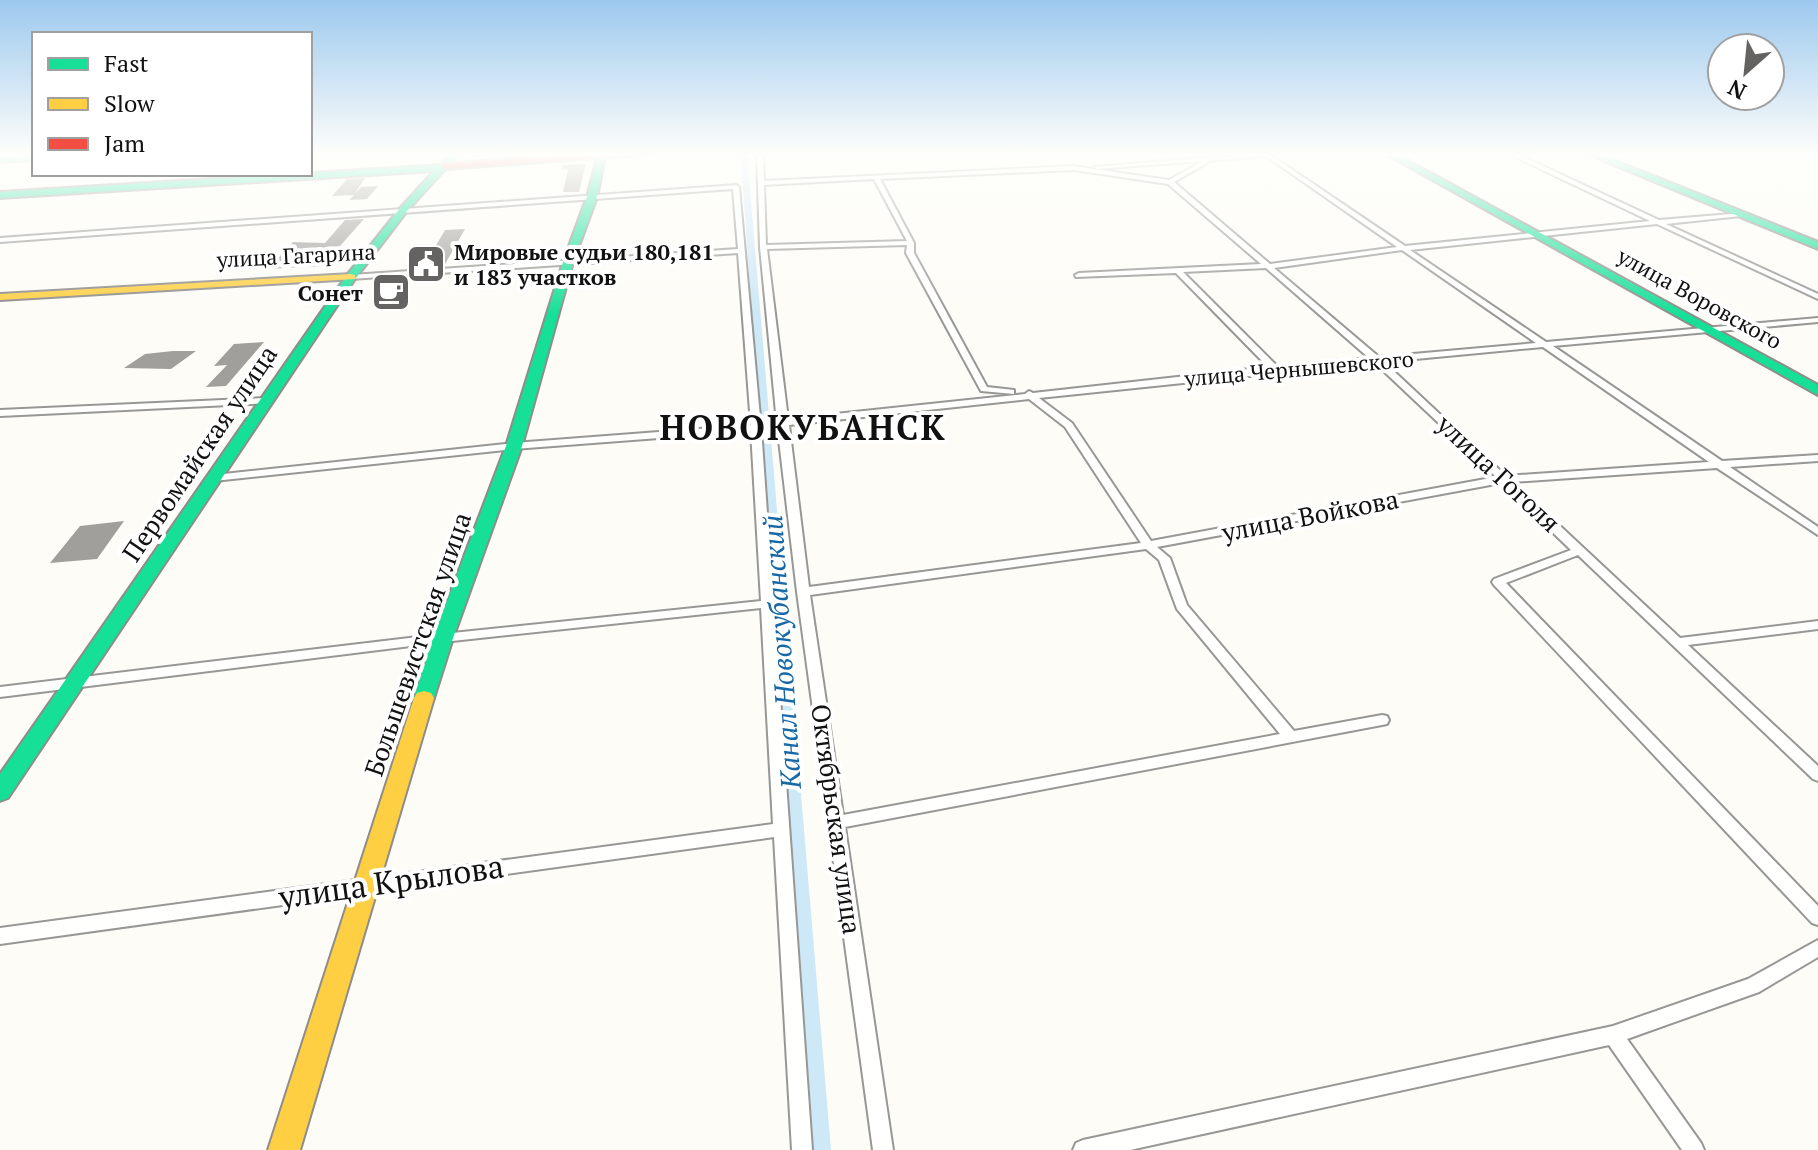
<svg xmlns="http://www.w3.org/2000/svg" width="1818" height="1150" font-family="'PT Serif',serif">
<rect width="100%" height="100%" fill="#fdfcf7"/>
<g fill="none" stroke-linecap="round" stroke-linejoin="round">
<path fill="#cde8f7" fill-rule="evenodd" d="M741,154h6l84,996h-24z"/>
</g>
<path fill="#a19f9c" d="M586,164l-7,28h-16l5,-23 -7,1 2,-5z
M365,178l-10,15 6,-6 17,-1 -11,13 -18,1 5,-5 -22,1 15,-17z
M364,219l-42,47 -54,3 25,-27 32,1 20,-23z
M465,229l-21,37 -37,1 10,-17 17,-1 11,-19z
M264,342l-38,44 -20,1 21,-22 -13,1 20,-22z
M173,351h23l-25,18 -47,-1 21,-14z
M124,521l-27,38 -47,4 30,-37z"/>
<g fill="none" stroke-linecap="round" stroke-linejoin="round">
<defs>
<path id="street" d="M757,154h6l1,27 309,-15 96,14 34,-19 -106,8 -3,-2 155,-13h27l-4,2 133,90 245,-25 -141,-67h8l142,66 84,-7 1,1 -3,2 -75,8 152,70v5l-161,-75 -247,26 136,92 272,-24v4l-265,24 169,115 96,-6v6l-88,6 88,60v8l-101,-67 -204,14 167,156 138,-17v8l-130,16 130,121v15l-5,-2 -235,-224 -72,28 312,323v19l-6,-2 -318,-338 -2,-3 2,-3 77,-29 -70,-67 -344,64 13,11 17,47 107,126 88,-16 5,1 2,4 -2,4 -5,1 -537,102 48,323h-20l-76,-558 -20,-169 -17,-176zM1266,156l131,91 -127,17 -96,-82 33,-19 -1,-2zM1074,170l94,14 93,80 -182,9 -4,2 1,2 100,-4 92,94 -235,26 -4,-2 -4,3 -237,25 -21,-170 140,-4 -1,8 75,138 33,3v-4l-27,-3 -73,-134v-10l-34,-64zM874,179l33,62 -141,4 -2,-60zM1402,250l134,93 -157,14 -105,-89zM1266,268l103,90 -92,8 -94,-94zM1543,347l166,115 -203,14 -122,-114zM1375,363l121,114 -345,64 -79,-118 -33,-25zM1029,399l36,28 76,116 -332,44 -20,-162zM1146,549l13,11 18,49 103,125 -437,81 -33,-220z
M736,185l3,2 22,241 51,722h-20l-18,-313 -774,107v-16l773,-104 -12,-216 -318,34 -443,55v-10l443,-53 318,-33 -10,-170 -237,18 -300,32 -5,-3 5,-3 300,-32 237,-18 -13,-172 -387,26 -4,-2 4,-2 387,-26 -5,-60 -733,53v-4z
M266,398l5,3 -2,2 -269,13v-6z
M1818,940v17l-59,35 -132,47 74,104 3,7h-22l-73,-105 -479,105h-57l3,-7 7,-3 530,-114 135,-47z"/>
<path id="fast" d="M34,154v6l-34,2v-6z
M450,154h9l-52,57 -52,68 -347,519 -8,3v-27l347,-499 54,-68 33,-36 -434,27v-6l440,-27z
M598,154l7,2 -8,41 -24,65 -51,184 -69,192 -19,60 -3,5h-14l-3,-5 19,-60 73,-192 57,-184 24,-65z
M1386,154h10l422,231v10z
M1587,154h12l219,88v7z"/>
<path id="slow" d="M351,274l4,1v4l-355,21v-6z
M424,691l7,2 3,5 -134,452h-32l146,-452 3,-5z"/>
<path id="jam" d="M604,154h48l-207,15 -4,-3 4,-3z"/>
</defs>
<use href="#street" stroke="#979795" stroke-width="4"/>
<use href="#fast" stroke="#8e8d8b" stroke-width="4"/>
<use href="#slow" stroke="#8e8d8b" stroke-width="4"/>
<use href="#jam" stroke="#8e8d8b" stroke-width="4"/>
<use href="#street" fill="#fffffe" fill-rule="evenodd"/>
<use href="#fast" fill="#16e098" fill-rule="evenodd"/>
<use href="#slow" fill="#ffcf43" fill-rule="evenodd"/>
<use href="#jam" fill="#f24e42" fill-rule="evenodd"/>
</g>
<linearGradient id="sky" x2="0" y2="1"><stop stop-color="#9dc9ee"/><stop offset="0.49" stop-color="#fefefb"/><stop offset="1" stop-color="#fefefb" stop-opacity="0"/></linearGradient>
<rect width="1818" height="315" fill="url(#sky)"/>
<defs>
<symbol id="civic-square" viewBox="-11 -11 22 22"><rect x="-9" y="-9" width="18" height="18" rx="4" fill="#646362" stroke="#fff"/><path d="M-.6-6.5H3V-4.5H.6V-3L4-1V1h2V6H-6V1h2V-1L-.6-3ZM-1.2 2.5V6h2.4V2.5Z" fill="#fff"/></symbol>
<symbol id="cafe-square" viewBox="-11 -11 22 22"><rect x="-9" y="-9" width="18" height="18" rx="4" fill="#646362" stroke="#fff"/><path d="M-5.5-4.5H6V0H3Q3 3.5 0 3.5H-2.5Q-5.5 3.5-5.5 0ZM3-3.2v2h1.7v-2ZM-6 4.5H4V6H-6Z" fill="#fff"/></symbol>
</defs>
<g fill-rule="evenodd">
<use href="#civic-square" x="404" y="242" width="44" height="44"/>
<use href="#cafe-square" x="369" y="270" width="44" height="44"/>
</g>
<g text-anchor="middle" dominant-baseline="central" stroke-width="8" stroke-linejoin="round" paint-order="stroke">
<g font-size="22" font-weight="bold" fill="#111" stroke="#fff" text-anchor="start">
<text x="454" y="251">Мировые судьи 180,181<tspan x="454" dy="25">и 183 участков</tspan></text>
<text x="363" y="292" text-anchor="end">Сонет</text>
</g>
<g font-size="22" fill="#111" stroke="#fff">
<text transform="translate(296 255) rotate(-3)">улица Гагарина</text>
<text transform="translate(1700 298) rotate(29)">улица Воровского</text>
<text transform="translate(1299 368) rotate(-5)">улица Чернышевского</text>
</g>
<g font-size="26" fill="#111" stroke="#fff">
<text transform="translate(199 453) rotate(-56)">Первомайская улица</text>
<text transform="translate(1499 473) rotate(43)">улица Гоголя</text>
<text transform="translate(1310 515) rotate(-11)">улица Войкова</text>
<text transform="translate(417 644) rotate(-71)">Большевистская улица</text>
<text transform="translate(837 819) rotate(82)">Октябрьская улица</text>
</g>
<g font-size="28" font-style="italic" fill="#1768a6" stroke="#fff">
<text transform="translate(781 652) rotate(-94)">Канал Новокубанский</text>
</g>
<g font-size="32" fill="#111" stroke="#fff">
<text transform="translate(391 881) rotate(-8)">улица Крылова</text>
</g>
<g font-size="34" font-weight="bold" letter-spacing="2" fill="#111" stroke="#fff">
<text x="803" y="427">НОВОКУБАНСК</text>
</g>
</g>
<rect x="32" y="32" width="280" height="144" fill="#ffffff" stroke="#a0a0a0" stroke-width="2"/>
<rect x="48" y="58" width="40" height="12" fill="#16e098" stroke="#a0a0a0" stroke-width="2"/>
<text x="104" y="72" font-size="24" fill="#111111">Fast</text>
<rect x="48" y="98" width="40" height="12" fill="#ffcf43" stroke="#a0a0a0" stroke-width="2"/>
<text x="104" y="112" font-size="24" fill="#111111">Slow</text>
<rect x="48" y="138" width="40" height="12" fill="#f24e42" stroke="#a0a0a0" stroke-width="2"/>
<text x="104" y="152" font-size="24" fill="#111111">Jam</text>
<g transform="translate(1746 72) rotate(207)"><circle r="38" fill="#ffffff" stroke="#a0a0a0" stroke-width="2"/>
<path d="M0-6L14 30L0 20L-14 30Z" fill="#646362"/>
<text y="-12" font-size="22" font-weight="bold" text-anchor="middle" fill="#111111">N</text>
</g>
</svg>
